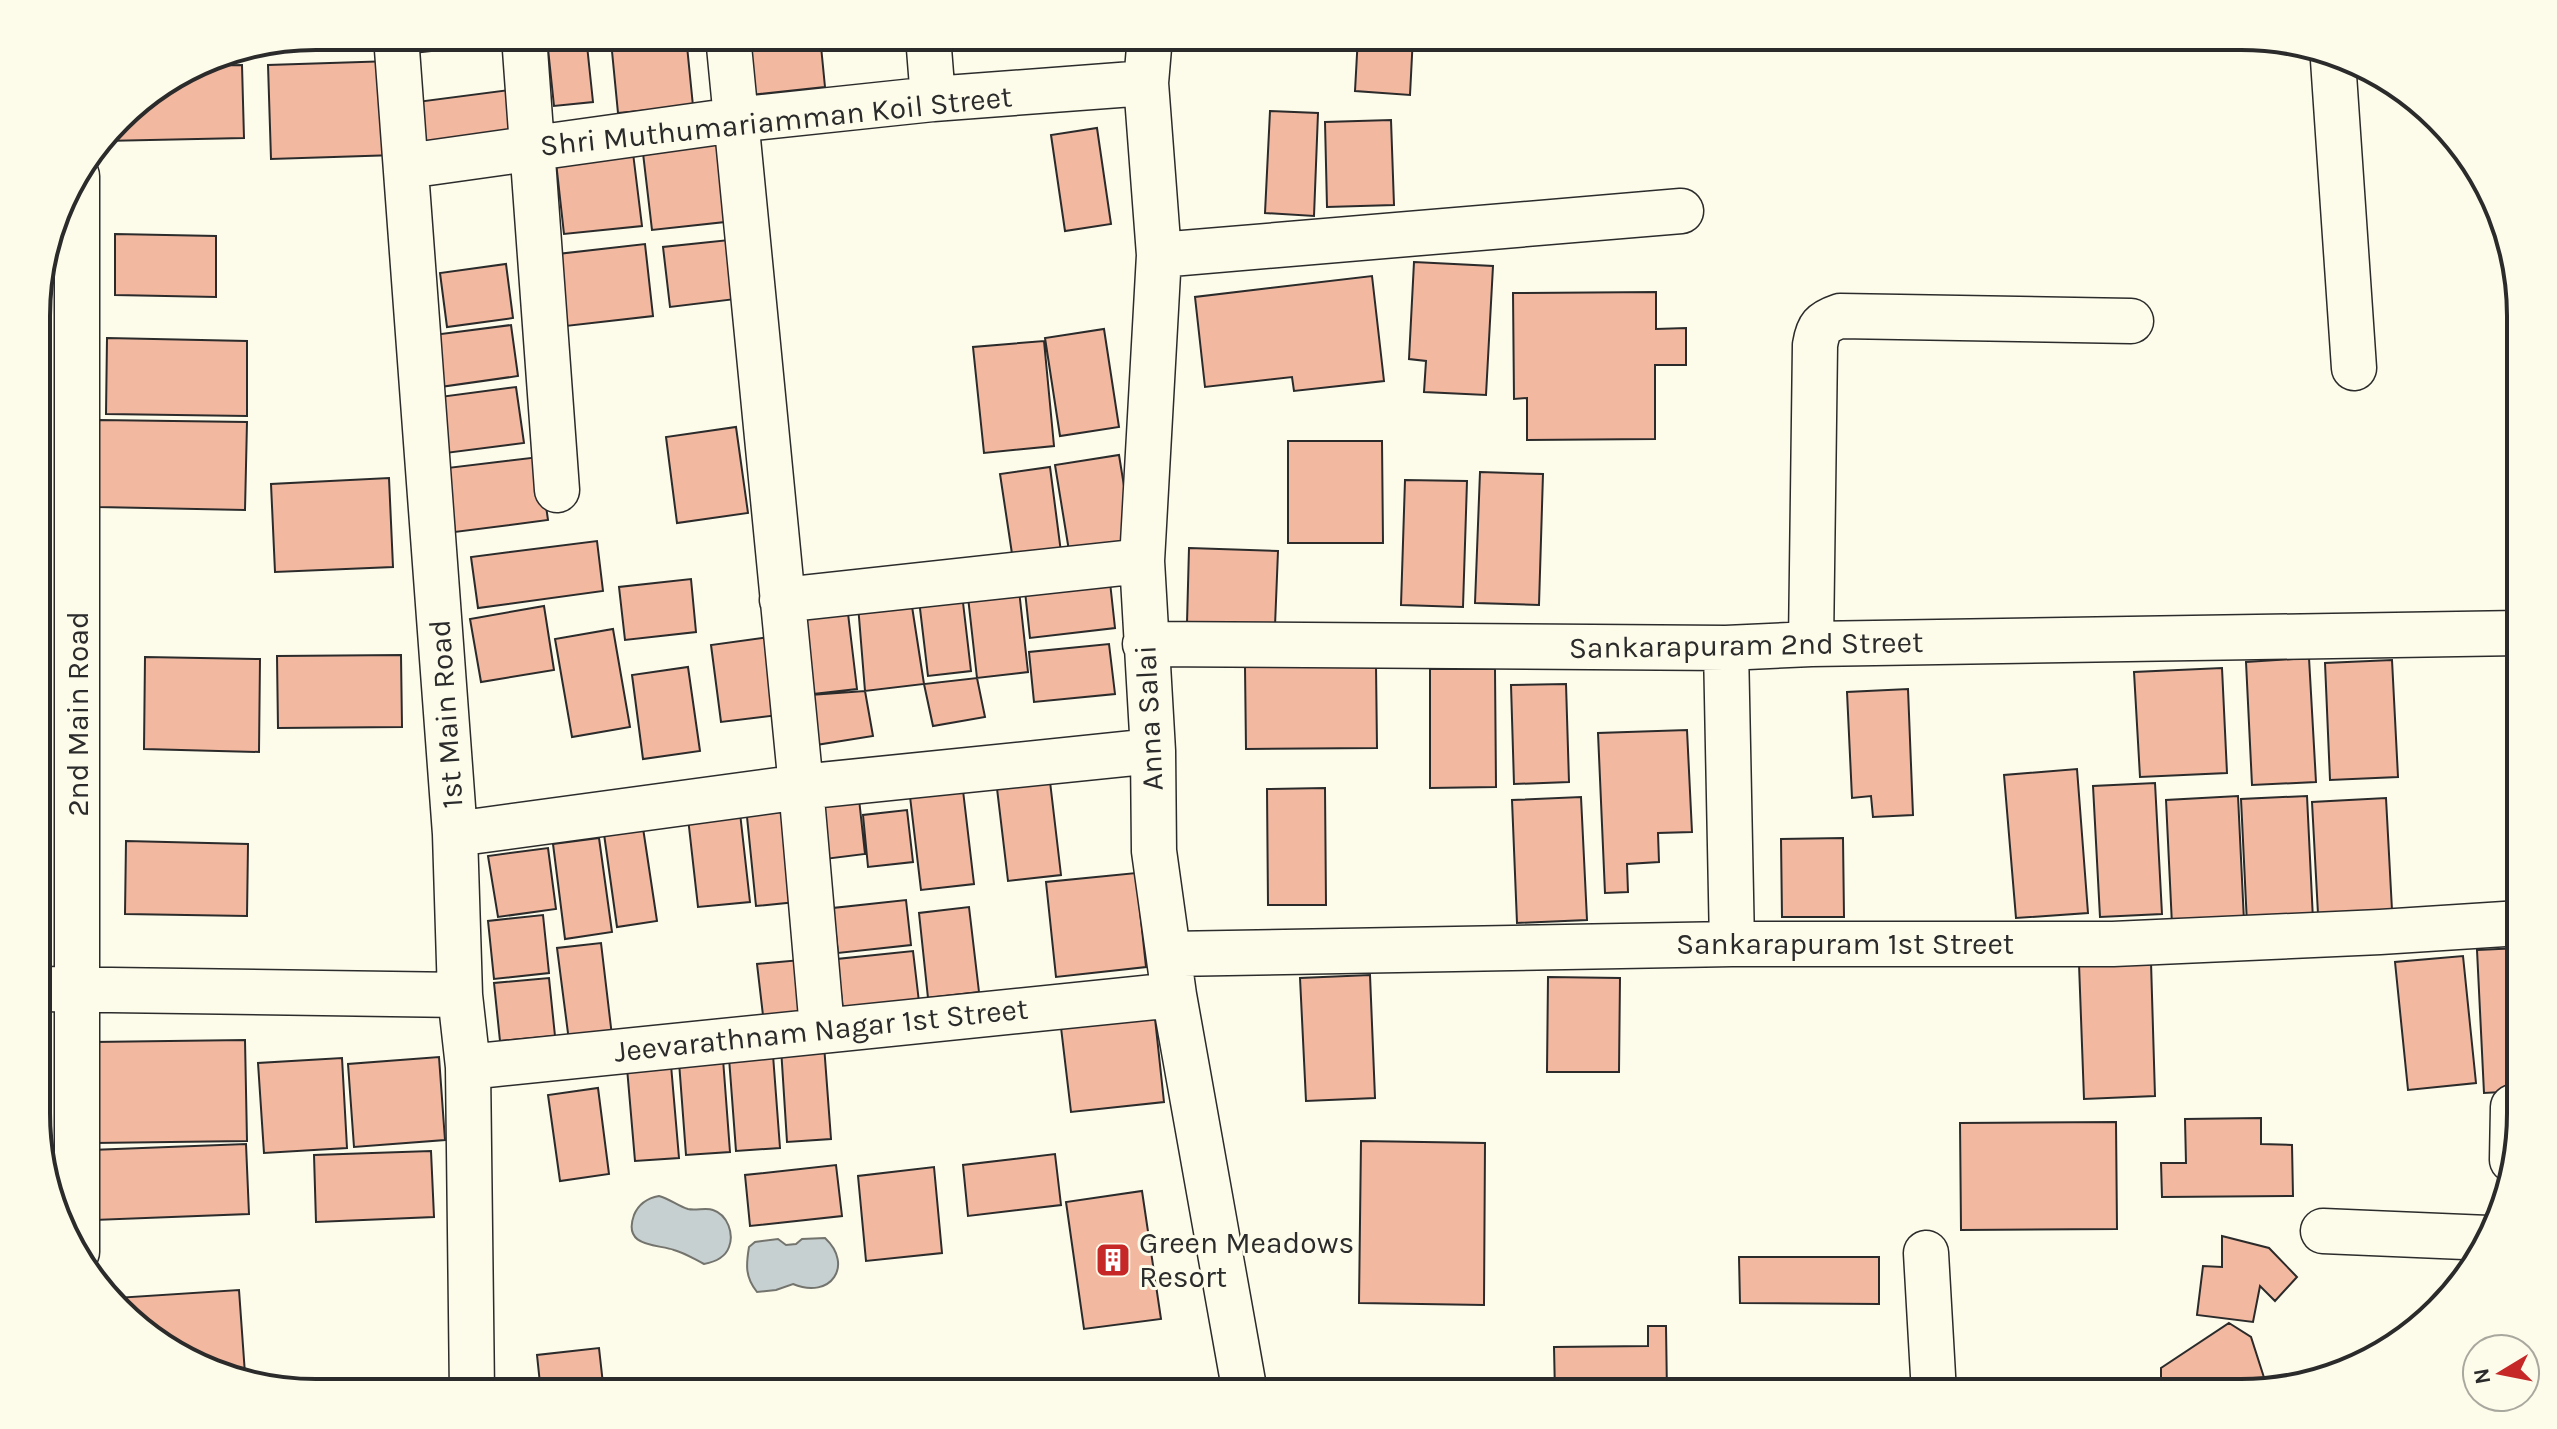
<svg xmlns="http://www.w3.org/2000/svg" width="2557" height="1429" font-family="Karla,sans-serif">
<rect width="100%" height="100%" fill="#fdfbea"/>
<path fill="#c7d0d0" stroke="#74746e" stroke-width="2" d="M659,1196c11,3 19,10 29,13 8,2 18,-2 25,1 15,5 21,24 16,37 -4,11 -14,15 -25,17 -10,-5 -19,-11 -30,-14 -16,-6 -52,-2 -40,-35 5,-12 14,-17 25,-19z
M825,1238c29,27 6,62 -32,46l-17,6 -19,2c-12,-15 -11,-27 -8,-45l6,-5 23,-3 8,6 10,-1 6,-5z"/>
<path fill="#f2b8a0" stroke="#2b2b2b" stroke-width="2" d="M412,36h90l1,7 -89,10z
M569,36h17l7,66 -39,4 -7,-67z
M662,36h24l7,70 -75,7 -7,-72z
M744,36h76l5,51 -75,8z
M1025,36h33l1,4 -32,5z
M1358,36h55l-3,59 -55,-4z
M392,61l4,94 -125,4 -3,-94z
M242,65l2,73 -140,3 27,-35 64,-40z
M509,90l6,45 -101,13 -5,-45z
M1270,111l48,2 -4,103 -49,-3z
M1391,120l3,85 -67,2 -2,-85z
M1097,128l14,96 -46,7 -14,-96z
M726,143l8,78 -82,9 -9,-77z
M633,153l9,73 -78,8 -8,-72z
M115,234l101,2v61l-101,-2z
M729,240l7,59 -66,8 -7,-60z
M645,244l8,72 -87,10 -8,-72z
M1414,262l79,4 -7,129 -62,-3 2,-31 -17,-2z
M506,264l7,54 -66,9 -7,-54z
M1372,276l12,105 -90,10 -2,-14 -87,10 -10,-90z
M1656,292v37l30,-1v37h-31v74l-128,1v-42l-13,1 -1,-106z
M511,325l7,51 -78,11 -7,-52z
M1104,329l15,98 -59,9 -15,-98z
M107,338l140,3v75l-141,-2z
M1044,341l10,105 -70,7 -11,-106z
M516,387l8,56 -86,11 -6,-56z
M99,420l148,2 -2,88 -147,-3z
M736,427l12,86 -71,10 -11,-86z
M1288,441h94l1,102h-95z
M1119,455l15,93 -64,9 -15,-92z
M539,457l9,63 -93,12 -8,-64z
M1050,467l12,93 -48,7 -14,-93z
M1480,472l63,2 -4,131 -64,-2z
M389,478l4,89 -118,5 -4,-88z
M1405,480l62,1 -4,126 -62,-2z
M597,541l6,50 -125,17 -7,-51z
M1189,548l89,3 -3,75 -88,-3z
M1109,573l6,55 -85,10 -6,-56z
M691,579l5,53 -71,8 -6,-53z
M1018,581l10,91 -51,6 -10,-90z
M962,594l9,77 -43,5 -9,-76z
M911,600l13,84 -59,7 -7,-86z
M847,605l10,84 -44,5 -10,-84z
M544,606l10,64 -73,12 -11,-63z
M613,629l17,98 -58,10 -17,-98z
M770,637l9,78 -58,7 -10,-77z
M1109,644l6,50 -81,8 -5,-50z
M401,655l1,72 -124,1 -1,-72z
M145,657l115,2 -1,93 -115,-3z
M2309,658l7,124 -64,3 -6,-123z
M2392,660l6,117 -68,3 -5,-117z
M1376,665l1,83 -131,1 -1,-82z
M688,667l12,84 -57,8 -11,-84z
M2222,668l5,105 -87,4 -6,-105z
M1430,669h65l1,118 -66,1z
M977,678l8,39 -52,9 -9,-42z
M1566,684l3,98 -55,2 -3,-99z
M1908,689l5,126 -40,2 -2,-21 -19,2 -5,-106z
M865,691l8,45 -57,9 -6,-50z
M1687,730l5,102 -34,1 1,29 -32,2 1,28 -23,1 -7,-160z
M2077,769l11,144 -72,5 -12,-143z
M1049,773l12,102 -53,6 -12,-101z
M962,782l12,102 -53,6 -12,-102z
M2155,783l7,131 -62,3 -7,-131z
M1325,788l1,117h-58l-1,-116z
M2238,796l6,125 -72,4 -6,-125z
M2307,796l6,124 -66,4 -6,-125z
M1581,797l6,123 -70,3 -5,-123z
M2386,798l6,112 -74,4 -6,-112z
M859,799l6,55 -40,5 -6,-55z
M785,803l11,99 -40,4 -10,-99z
M907,810l6,52 -45,5 -5,-52z
M740,813l10,89 -52,5 -10,-89z
M643,828l14,93 -40,6 -13,-93z
M599,838l13,94 -47,7 -12,-95z
M1843,838l1,79h-62l-1,-78z
M126,841l122,3 -1,72 -122,-2z
M548,848l8,61 -58,8 -10,-61z
M1136,873l10,94 -90,10 -10,-95z
M906,900l5,45 -73,8 -5,-45z
M969,907l10,85 -51,6 -9,-85z
M543,915l6,58 -55,6 -6,-58z
M601,943l11,93 -43,5 -12,-93z
M2520,948v143l-36,2 -7,-143z
M913,951l6,51 -76,8 -6,-51z
M2463,956l13,127 -68,7 -13,-128z
M801,960l7,59 -44,5 -7,-60z
M2151,962l4,134 -71,3 -5,-135z
M1370,975l5,123 -69,3 -6,-123z
M1548,977l72,1 -1,94h-72z
M549,978l6,58 -55,5 -6,-58z
M1154,1009l10,93 -93,10 -11,-93z
M245,1040l2,101 -153,2 -1,-101z
M824,1045l7,94 -44,3 -6,-94z
M773,1055l7,93 -44,3 -7,-93z
M439,1057l6,83 -91,7 -6,-83z
M342,1058l5,90 -83,5 -6,-90z
M723,1059l7,93 -44,3 -7,-93z
M671,1065l8,93 -44,3 -8,-93z
M598,1088l11,86 -49,7 -12,-86z
M2261,1118v26l31,1 1,51 -131,1 -1,-34h25l-1,-44z
M2116,1122l1,107 -156,1 -1,-107z
M1361,1141l124,2 -1,162 -125,-2z
M246,1144l3,70 -155,6 -3,-70z
M431,1151l3,66 -118,5 -2,-67z
M1055,1154l6,51 -93,11 -5,-51z
M836,1165l6,51 -92,10 -5,-51z
M934,1167l8,86 -76,8 -8,-85z
M1142,1191l19,128 -77,10 -18,-127z
M2222,1236l47,12 28,29 -22,24 -15,-15 -7,36 -56,-7 6,-49 19,1z
M1739,1257h140v47l-139,-1z
M239,1290l6,84 -69,-18 -61,-58z
M2229,1323l22,14 17,53 -9,2h-98v-24z
M1648,1326h18l1,67h-112l-1,-46 94,-1z
M599,1348l5,45h-63l-4,-38z
M290,1386l131,2v5h-106z"/>
<g fill="none" stroke-linecap="round" stroke-linejoin="round">
<defs>
<path id="minor" d="M396,36l59,798 5,161 8,72 4,326
M524,36l33,454
M728,36l73,751 21,242
M928,36l5,63
M1150,36l-4,47 13,172 -17,306 11,190 1,100 20,144 71,398
M2333,60l21,308
M407,166l328,-46 198,-21 213,-16
M77,176v1076
M1159,255l522,-44
M782,600l360,-39
M1145,644l581,4 85,-4 709,-11
M1811,644l4,-299c3,-18 7,-23 25,-29l291,5
M1726,648l6,296
M455,834l346,-47 352,-36
M1169,954l563,-10h381l267,-12 140,-9
M38,989l422,6
M468,1067l706,-72
M2512,1160l1,-53
M2323,1231l165,7
M1926,1253l8,140"/>
</defs>
<use href="#minor" stroke="#2b2b2b" stroke-width="47"/>
<use href="#minor" stroke="#fdfbea" stroke-width="44"/>
</g>
<defs>
<symbol id="building-square" viewBox="-11 -11 22 22"><rect x="-9" y="-9" width="18" height="18" rx="4" fill="#c62828" stroke="#fdfbea"/><path d="M-4-6H4V6H1V3H-1V6H-4ZM-2.5-4.3h1.7v1.8h-1.7ZM.8-4.3h1.7v1.8H.8ZM-2.5-1h1.7V.8h-1.7ZM.8-1h1.7V.8H.8Z" fill="#fff"/></symbol>
</defs>
<g fill-rule="evenodd">
<use href="#building-square" x="1093" y="1240" width="40" height="40"/>
</g>
<g text-anchor="middle" dominant-baseline="central" stroke-width="6" stroke-linejoin="round" paint-order="stroke">
<g font-size="30" fill="#2b2b2b" stroke="#fdfbea">
<text transform="translate(776 121) rotate(-6)">Shri Muthumariamman Koil Street</text>
<text transform="translate(1746 645) rotate(-1)">Sankarapuram 2nd Street</text>
<text transform="translate(78 714) rotate(-90)">2nd Main Road</text>
<text transform="translate(446 714) rotate(-94)">1st Main Road</text>
<text transform="translate(1149 718) rotate(-93)">Anna Salai</text>
<text x="1845" y="944">Sankarapuram 1st Street</text>
<text transform="translate(821 1030) rotate(-6)">Jeevarathnam Nagar 1st Street</text>
</g>
<g font-size="30" fill="#2b2b2b" stroke="#fdfbea" text-anchor="start">
<text x="1139" y="1243">Green Meadows<tspan x="1139" dy="34">Resort</tspan></text>
</g>
</g>
<path d="M0 0H2557V1429H0ZM316 50H2241A266 266 0 0 1 2507 316V1113A266 266 0 0 1 2241 1379H316A266 266 0 0 1 50 1113V316A266 266 0 0 1 316 50Z" fill="#fdfbea" fill-rule="evenodd"/>
<path fill="none" stroke="#2b2b2b" stroke-width="4" d="M316 50H2241A266 266 0 0 1 2507 316V1113A266 266 0 0 1 2241 1379H316A266 266 0 0 1 50 1113V316A266 266 0 0 1 316 50Z"/>
<g transform="translate(2501 1373) rotate(260)"><circle r="38" fill="#fdfbea" stroke="#a9a89e" stroke-width="2"/>
<path d="M0-6L14 30L0 20L-14 30Z" fill="#c62828"/>
<text y="-12" font-size="22" font-weight="bold" text-anchor="middle" fill="#2b2b2b">N</text>
</g>
</svg>
